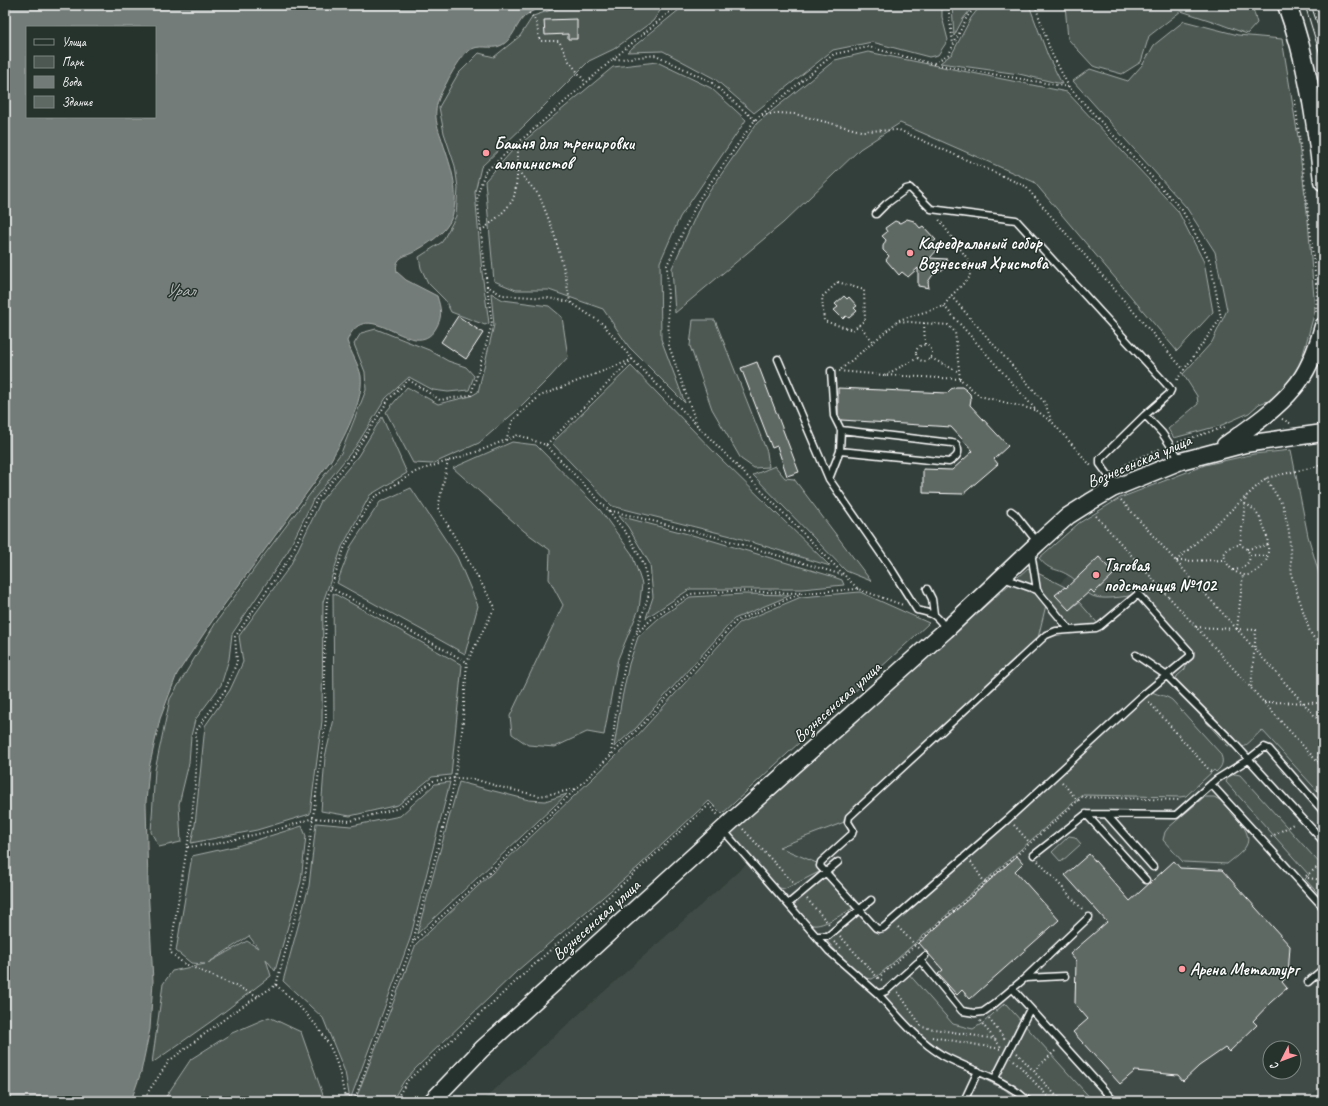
<svg xmlns="http://www.w3.org/2000/svg" width="1328" height="1106" font-family="Caveat,sans-serif">
<rect width="100%" height="100%" fill="#333f3a"/>
<filter id="ink" filterUnits="userSpaceOnUse"><feTurbulence type="fractalNoise" baseFrequency=".025" numOctaves="2"/><feDisplacementMap in="SourceGraphic" scale="8" xChannelSelector="R" yChannelSelector="G"/><feConvolveMatrix kernelMatrix="1 2 1 2 8 2 1 2 1" color-interpolation-filters="sRGB"/></filter>
<g filter="url(#ink)">
<path fill="#404c47" fill-rule="evenodd" d="M1106,542l217,221v322l-18,16h-823zM1270,1048h24v24h-24z"/>
<path fill="#4d5853" stroke="#a6aca9" fill-rule="evenodd" d="M566,5h98l-11,16 -39,28 -25,12 -64,64 -44,42 -6,25 7,81 7,50 -4,2 -34,-13 -6,-12 -17,-17 -7,-15 -2,-11 23,-15 14,-26 2,-28 -3,-22 -11,-33 -5,-26 19,-33 21,-21 15,4 26,-21 13,-20z
M685,5h257v12l6,23 -10,15 -9,2 -57,-15 -39,8 -79,63 -39,-34 -52,-28 -36,1z
M952,5h22l-11,14 -9,17z
M981,5h48l19,51 14,28 -43,-10 -79,-11 12,-9 19,-36z
M1065,5h187l5,18 -10,11 -35,-13 -31,-10 -32,25 -8,26 -19,12 -29,-8 -25,-27z
M1184,21l54,14 44,4 16,98 10,83 7,91 -16,58 -25,30 -15,5 -10,9 -27,12 -48,13 -6,-9 30,-25 -1,-8 -14,-22 29,-32 15,-32 -12,-58 -29,-45 -113,-126 17,-12 38,12 15,-17 11,-19z
M868,52l199,40 111,119 26,51 9,50 -36,39 -143,-169 -134,-59 -40,26 -77,74 -108,90 -3,-45 30,-66 55,-79 78,-63z
M657,62l54,26 35,32 -66,97 -20,45 1,77 24,64 -56,-56 -26,-38 -54,-19h-33l-22,-9 -9,-100 27,-30 101,-84z
M491,293l12,7 46,6 13,11 6,40 -18,20 -35,35 -36,31 -47,21 -19,-1 -27,-51 21,-25 31,17 33,-8 7,-4 16,-67z
M693,320h22l52,132 2,15 -15,1 -13,-9 -29,-50 -22,-63z
M376,329l53,21 19,11 18,6 8,9 -5,14 -21,2 -15,-2 -24,-13 -23,21 -30,48 -43,54 -25,51 -56,83 -3,25 -8,26 -26,35 -4,16 -2,27 -10,41 2,38 -22,5 -8,-15 4,-62 15,-71 45,-75 47,-66 79,-105 25,-63 -1,-18 -11,-28 7,-11z
M631,366l87,90 112,110 -95,-29 -123,-31 -60,-63z
M382,417l25,56 -37,22 -28,52 -19,55 -1,119 -12,93 -53,16 -66,13 4,-18 10,-99 25,-36 13,-28 -4,-26 51,-70 31,-65 37,-45z
M512,442l24,3 64,65 32,44 10,30 -3,25 -21,50 -14,76 -17,-3 -32,15 -27,-2 -16,-11 -2,-18 53,-111 -14,-26 1,-29 -26,-19 -71,-63z
M1291,450l17,86 15,51v210l-61,-67c-12,10 -19,25 -35,15l-49,-54 -3,-7 2,-8 8,-7 5,-15 -52,-59c-13,1 -40,7 -49,-1 -7,-6 -13,-15 -21,-19 -13,-8 -18,-3 -29,-17l40,-35 41,-25 85,-33 49,-11z
M775,466l10,12 9,1 77,102 -25,-10 -93,-96z
M411,488l46,69 21,49 -13,48 -128,-71 14,-37 29,-44z
M619,516l88,23 124,37 11,4 2,5 -42,4h-112l-44,29 7,-21 -3,-33 -22,-37z
M1028,568l37,19 -9,8 13,15 10,-8 21,24 -31,3 -23,-24 -9,37 -190,179 -68,26 40,17 4,6 -38,19 -11,-2 -43,-52 1,-5 10,-8z
M860,592l69,31 -207,191 -13,-13 -71,66 -121,104 -101,97 -12,13 -12,20h-37l61,-157 135,-126 86,-82 102,-113 62,-26z
M333,593l129,72 -11,110 -19,2 -34,28 -48,11 -29,-5 4,-54 9,-38z
M744,594l47,1 -57,24 -98,109 -22,19 7,-44 8,-39 9,-27 21,-19 31,-21z
M1149,690c8,6 15,4 23,10l48,53c4,8 3,13 -4,19l-2,-2 -28,26 -6,1 -98,-2 -203,180 -7,4 -13,-2 -31,-35 -1,-7 5,-8 30,-13 17,15 13,-9z
M1235,774l5,1 83,92v32l-18,-20 4,-4 -83,-93 2,-5z
M450,782l-40,157 -60,161 -5,-28 -22,-54 -40,-37 26,-95 7,-63 35,3 49,-10 35,-32z
M459,782l70,18 16,1 22,-7 -150,140z
M1204,797h10l6,3c9,11 35,31 26,46 -4,7 -13,13 -19,18l-44,-2 -20,-22 2,-8 3,-4z
M302,826l4,10 -5,45 -26,90 -9,-12 5,17 -55,42 -64,45 11,-79 9,-13 33,-7 -14,-1 -15,-12 16,-95 45,-10zM249,936l9,12 -11,-7 -39,22z
M1069,836l6,1 6,7 -20,18 -9,-10z
M829,877l26,30c-9,5 -32,20 -42,18 -6,-1 -9,-6 -12,-10 -8,-9 -8,-10 -5,-22z
M907,972l46,52 20,5 10,-6 22,-20 88,98h-73l-16,-12 -68,-33 -17,-13 -31,-33 -3,-8v-6l3,-7z
M269,1017l32,15 22,63 -1,6h-159l28,-42 41,-26z"/>
<path fill="#737b78" stroke="#abb0ae" fill-rule="evenodd" d="M5,5h544c-8,3 -18,5 -25,12 -8,8 -11,22 -22,28 -11,6 -23,-3 -35,7 -6,5 -17,23 -20,30 -5,9 -10,18 -11,28 -1,9 2,19 5,27 8,25 20,53 11,80 -6,17 -26,28 -40,36 -4,2 -9,3 -11,5 -5,4 -5,9 -4,14l9,8 31,16c4,13 6,20 -1,32 -22,38 -69,-37 -89,13 4,12 12,24 14,35 3,25 -18,63 -30,84l-118,160 -36,54 -17,45 -11,49 -3,34 2,84 5,95 -3,48 -9,43 -10,29h-126zM27,27h128v90h-128z"/>
<path fill="#5f6964" stroke="#fff" d="M577,19v20h-9v-5l-23,1 -1,-15z
M907,219l7,2 6,7 3,-2 13,14 -4,3 6,6 -8,9 17,1 -2,10 -9,3 -4,4 -4,6 1,6 -11,-2v-18l-10,9 -6,-5 -3,3 -13,-15 3,-4 -6,-6v-4l3,-6 -4,-4 5,-4 -2,-4 10,-7 5,2z
M844,296l3,3 2,-2 8,9 -3,2 3,3 -8,7 -3,-2 -3,3 -9,-9 4,-3 -3,-3z
M458,316l25,17 -17,26 -25,-17z
M757,362l42,110 -12,4 -10,-30 -5,2 -31,-80z
M956,387h6l4,3 4,4 1,5 -1,6 38,41 -14,13 4,5 -35,30 -40,-1v-24l29,1 21,-19 -22,-24 -110,-7 -3,-5v-27l109,5 4,-4z
M1099,557l15,17 -20,19 -3,-3 -22,20 -14,-15 10,-8 1,1z
M1089,854l41,47 44,-40 6,7 42,2 68,76 -2,30 -6,6 5,6 -16,14 -18,19 4,4 -28,27 -4,-4 -26,18 -16,15 -5,-6 -43,-4 -15,13 -47,-52 15,-13 -13,-15 1,-43 -6,-7 37,-32 -42,-47z
M1017,856l6,7 -8,8 44,49 -89,79 -8,-9 -5,5 -19,-21 5,-4 -24,-27z"/>
<g fill="none" stroke-linecap="round" stroke-linejoin="round">
<defs>
<path id="service" d="M876,214l10,-10 20,-15 4,-1 21,21 85,11 153,167 2,3 -2,4 -24,21 -45,44v5l17,23
M778,359l51,120 63,91 25,40c17,4 19,4 29,19
M1145,415l17,18 19,28
M840,451l109,11c8,-5 12,-9 7,-18l-4,-1 -111,-13
M829,479l11,-28 1,-21 -7,-14 -3,-45
M1011,511l4,3 23,29
M1031,552l6,38
M1003,578l34,12 32,39
M927,589l5,10 2,15
M1138,594l52,58v4l-47,39 -135,124 -125,109 -4,1 -3,-1 -56,-62 1,-4 31,-28 1,-4 -5,-8 1,-5 197,-182 10,-4 40,-3 4,-2z
M1136,655l31,21 65,65 91,100
M1211,784l112,123
M1086,814l60,66
M1107,815l46,52
M723,830l106,121 49,43
M1034,855l52,-41 90,1 41,-36 32,-20 15,-12 5,2 54,62
M788,904l50,-42
M816,936h12l43,-36
M925,956l-39,35 -8,3c20,22 39,46 64,61 29,16 62,23 86,46
M920,960l42,51 13,2 8,-1 10,-7 32,-27 64,-61
M1025,978l40,-2
M1308,982l15,-13
M1012,988l102,113
M995,1078l35,-69
M964,1101l14,-30"/>
<path id="secondary" d="M1225,445c24,-17 50,-34 69,-57 15,-17 23,-40 29,-62
M432,1101l50,-52 252,-230 212,-189 92,-87 30,-27 22,-14 22,-13 69,-28 64,-17 78,-11"/>
<path id="primary" d="M1287,5c21,57 29,116 36,176"/>
</defs>
<use href="#service" stroke="#fff" stroke-width="9"/>
<use href="#secondary" stroke="#fff" stroke-width="19"/>
<use href="#primary" stroke="#fff" stroke-width="21"/>
<path stroke="#fff" stroke-width="2" stroke-dasharray="1 3" stroke-linecap="butt" d="M948,5l5,39
M1035,5l16,47 18,35
M529,13c11,10 7,16 11,28h19l10,20 17,22
M613,59l65,-54
M934,63l15,-9 18,-37 10,-12
M1295,100l22,190 -1,24
M762,115l16,-2 17,1 66,17 38,-1 126,56 159,184
M755,120l-44,-38 -55,-27 -44,5 -127,112 -8,24 10,90 15,9 46,3 22,4 33,22 29,35 226,230 45,16
M518,171l21,24 14,35 12,43 5,29
M481,231c11,-9 23,-18 31,-30 6,-10 6,-46 6,-58
M838,282l26,8 1,30 -12,10 -29,-9 -2,-24z
M487,286l5,38 -21,71 -31,5 -31,-20 -20,19 -38,59 -34,41 -27,58 -55,80 2,25 -12,28 -29,41v43l-5,54 -4,19 28,-3 68,-16 30,-10 37,3 49,-13 34,-27 22,-3 19,1 26,8 40,9 36,-7
M951,296l94,107 7,19
M944,306l92,104 17,13 39,44
M899,320l45,-14 7,-10 19,-19 -1,-16 -31,-43
M924,323l1,22
M859,325l14,16
M916 353a8 8 0 1 1 16 0a8 8 0 1 1-16 0Z
M931,358l28,14
M885,375l33,-17
M960,379l-76,-4 -45,-4 59,-50 50,4 7,7 5,47 20,17 55,14
M1282,419l10,5
M697,425l-28,-79 -2,-81 32,-66 56,-79 79,-66 35,-7 64,17 136,23 113,123 28,51 11,57 -45,63
M506,440l7,-20 27,-24 91,-36
M1178,442l47,-15
M546,445l62,65 105,26 130,39
M1116,471l15,-10 31,-13
M1266,478l17,28 6,25 3,46 18,55 13,20
M1121,500l202,225
M1245,504c17,6 28,40 21,57 -2,4 -7,8 -11,11 -6,4 -11,4 -17,1 -9,-4 -12,-10 -14,-19 5,-7 8,-9 16,-9l6,-49
M609,511l20,26 15,27 5,30 -13,39
M1096,516l227,252
M1247,549l20,-4
M1250,555l17,1
M1176,561l90,-83 57,-13
M1177,561l48,-1
M1233,570c17,-1 24,-18 7,-25
M331,588l136,74
M1196,627l60,3 -5,58
M1237,629l6,-54
M1149,702l62,70
M1264,702l58,1 -4,59
M611,754l5,-42 9,-48 10,-29 20,-19 35,-22 41,-3 69,2
M1062,782l16,19
M1014,825l16,18
M743,829l53,57
M1271,837l24,-14
M187,847l-17,105 13,11 75,33
M1038,861l46,50
M971,862l14,21
M1306,876l17,-13
M1308,878l15,2
M807,899l22,25
M898,927l22,23
M840,936l38,42 6,3
M413,941l39,-147 10,-62 5,-70 28,-55 -57,-99 10,-47
M834,942l7,6
M878,978l204,-181 98,3
M276,985c23,21 47,42 58,71 6,14 8,30 12,45
M898,992l24,35 73,12
M989,1019l16,20
M980,1021l21,26
M932,1037l69,12
M1017,1053l44,48
M1014,1060l38,41
M1034,1071l22,-21
M142,1101l27,-40 66,-50 41,-26 28,-100 22,-166 -2,-59 3,-61 18,-53 28,-48 44,-27 62,-20 39,-16 28,10 86,-86
M354,1101l59,-159 72,-65 159,-154 92,-102 66,-28 56,-4
M395,1101l13,-21 301,-275 9,10"/>
<use href="#service" stroke="#26332d" stroke-width="6"/>
<use href="#secondary" stroke="#26332d" stroke-width="16"/>
<use href="#primary" stroke="#26332d" stroke-width="18"/>
<path stroke="#fff" stroke-width="1" d="M1305,5l18,59
M1313,11l10,29"/>
</g>
</g>
<g fill="#ff9aa2" stroke="#26332d" stroke-width="1.5">
<circle cx="486" cy="153" r="4"/>
<circle cx="910" cy="253" r="4"/>
<circle cx="1096" cy="575" r="4"/>
<circle cx="1182" cy="969" r="4"/>
</g>
<g text-anchor="middle" dominant-baseline="central" stroke-width="3" stroke-linejoin="round" paint-order="stroke">
<g font-size="17" font-weight="bold" fill="#fff" stroke="#26332d" text-anchor="start">
<text x="494" y="143">Башня для тренировки<tspan x="494" dy="20">альпинистов</tspan></text>
<text x="918" y="243">Кафедральный собор<tspan x="918" dy="20">Вознесения Христова</tspan></text>
<text x="1104" y="565">Тяговая<tspan x="1104" dy="20">подстанция №102</tspan></text>
<text x="1190" y="969">Арена Металлург</text>
</g>
<g font-size="17" fill="#fff" stroke="#26332d">
<text transform="translate(1139 461) rotate(-23)">Вознесенская улица</text>
<text transform="translate(837 702) rotate(-42)">Вознесенская улица</text>
<text transform="translate(596 920) rotate(-42)">Вознесенская улица</text>
</g>
<g font-size="18" font-style="italic" fill="#b9bdbc" stroke="#26332d">
<text x="180" y="290">Урал</text>
</g>
</g>
<rect width="1328" height="1106" fill="none" stroke="#26332d" stroke-width="20"/>
<rect x="10" y="10" width="1308" height="1086" fill="none" stroke="#fff" stroke-width="1.5" filter="url(#ink)"/>
<rect x="26" y="26" width="130" height="92" fill="#26332d" stroke="#7d8581"/>
<rect x="34" y="39" width="20" height="6" fill="#26332d" stroke="#7d8581"/>
<text x="62" y="46" font-size="12" fill="#ffffff">Улица</text>
<rect x="34" y="56" width="20" height="12" fill="#4d5853" stroke="#7d8581"/>
<text x="62" y="66" font-size="12" fill="#ffffff">Парк</text>
<rect x="34" y="76" width="20" height="12" fill="#737b78" stroke="#7d8581"/>
<text x="62" y="86" font-size="12" fill="#ffffff">Вода</text>
<rect x="34" y="96" width="20" height="12" fill="#5f6964" stroke="#7d8581"/>
<text x="62" y="106" font-size="12" fill="#ffffff">Здание</text>
<g transform="translate(1282 1060) rotate(228)"><circle r="19" fill="#26332d" stroke="#7d8581"/>
<path d="M0-3L7 15L0 10L-7 15Z" fill="#ff9aa2"/>
<text y="-6" font-size="11" font-weight="bold" text-anchor="middle" fill="#ffffff">С</text>
</g>
</svg>
